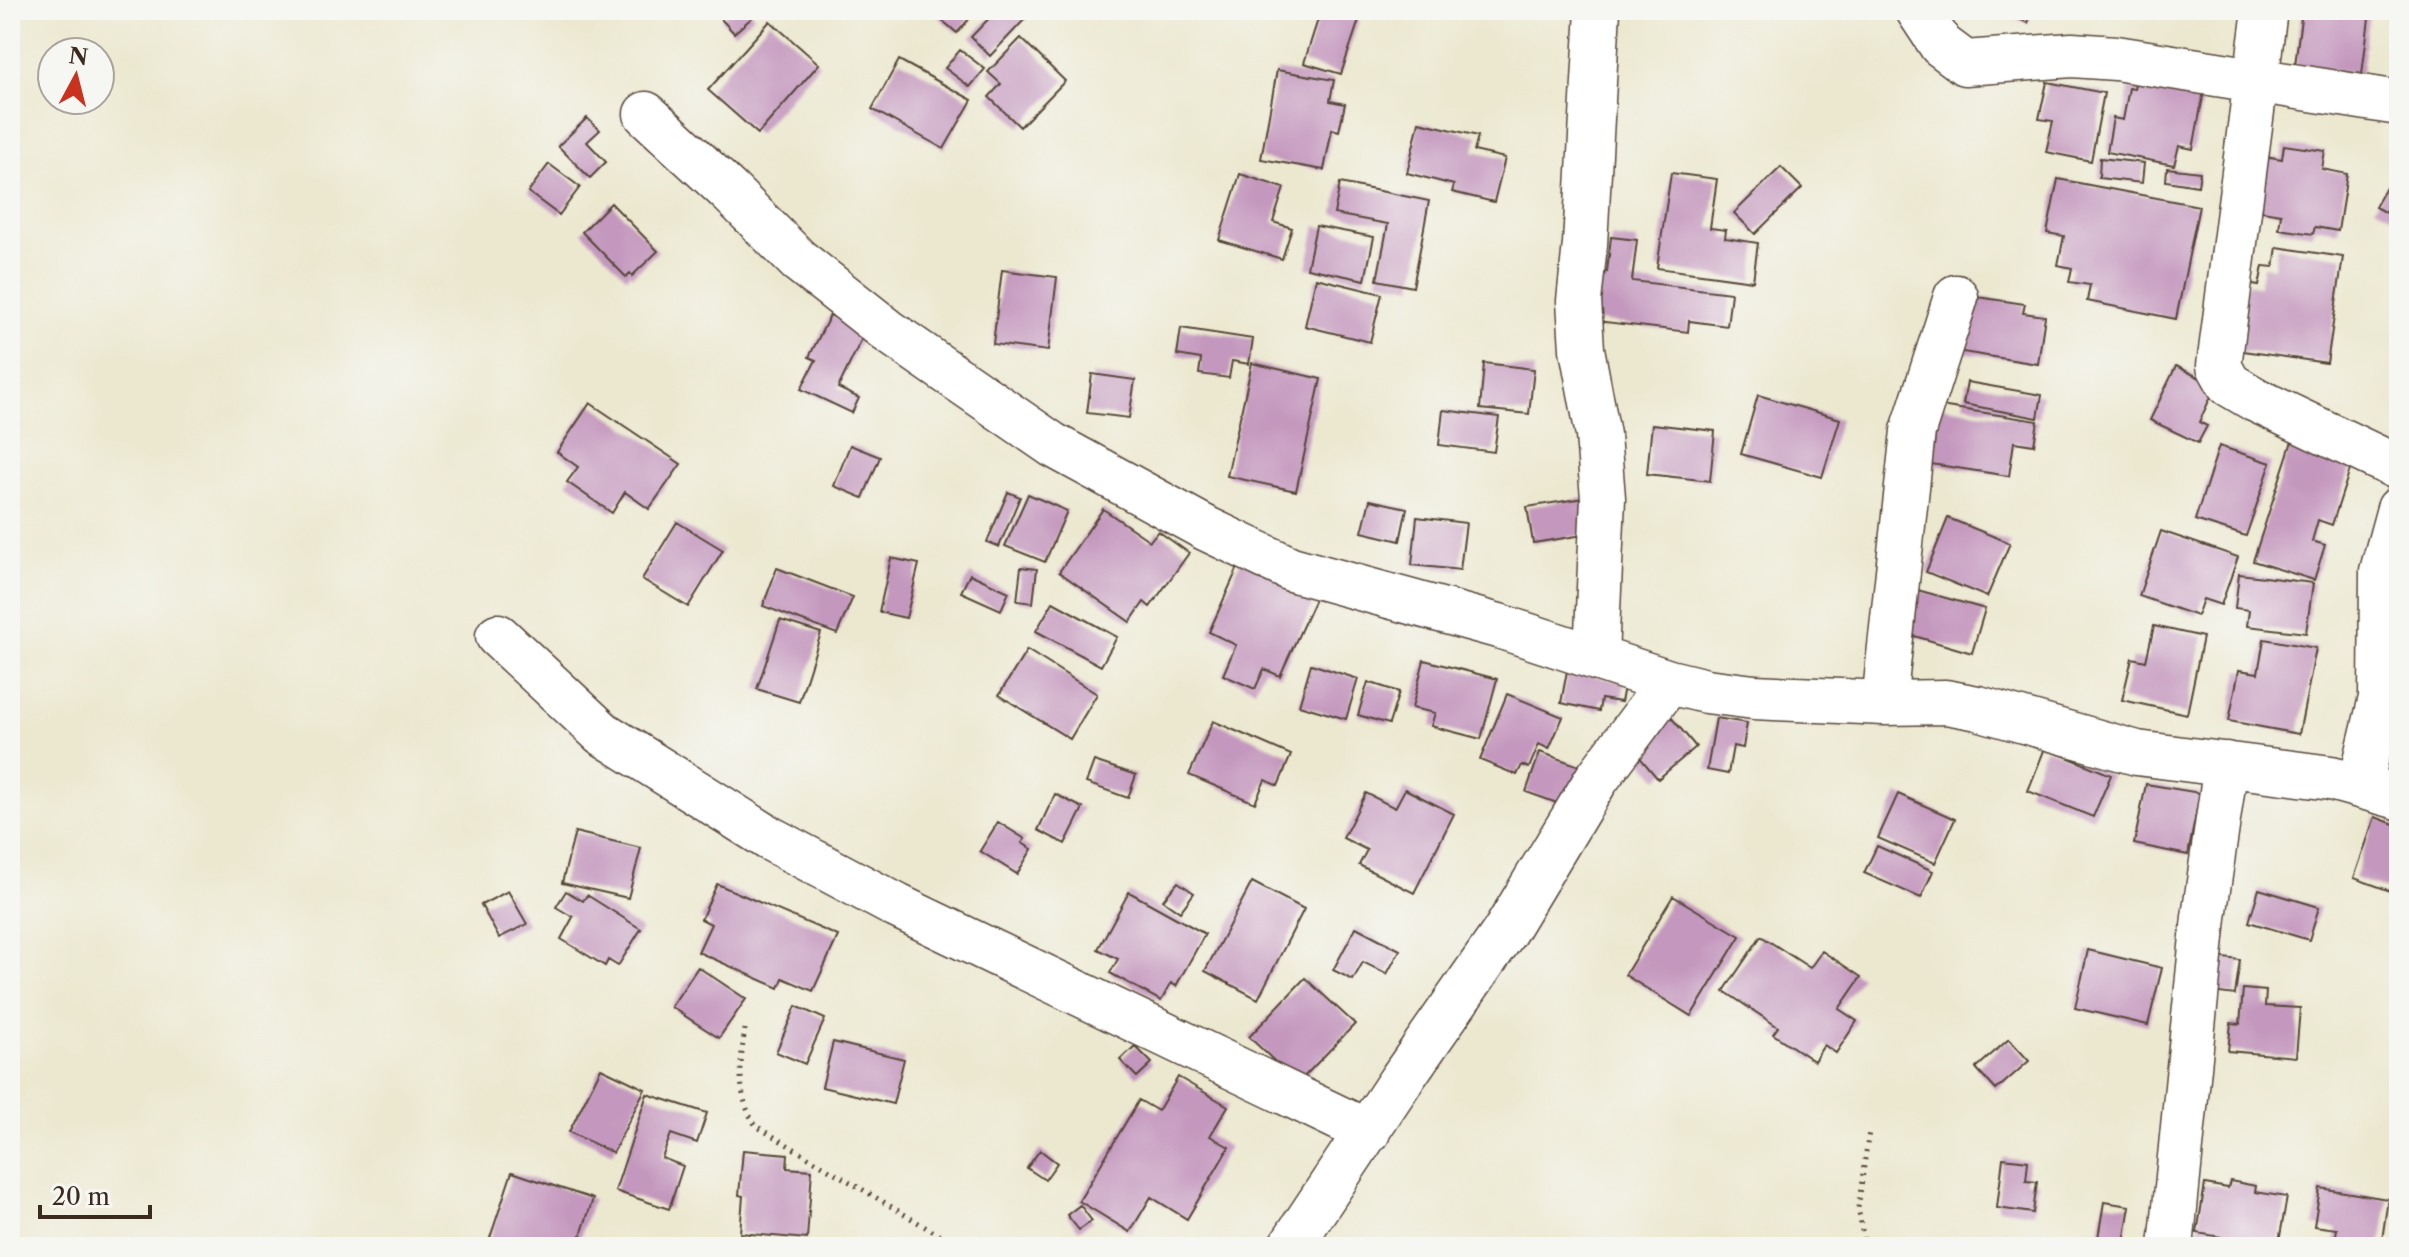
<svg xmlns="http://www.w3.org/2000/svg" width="2409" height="1257" font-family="'Libre Caslon Text',serif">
<rect width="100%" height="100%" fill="#f6f6f2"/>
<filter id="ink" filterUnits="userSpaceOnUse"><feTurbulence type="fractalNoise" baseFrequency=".0125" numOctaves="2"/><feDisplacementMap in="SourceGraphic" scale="16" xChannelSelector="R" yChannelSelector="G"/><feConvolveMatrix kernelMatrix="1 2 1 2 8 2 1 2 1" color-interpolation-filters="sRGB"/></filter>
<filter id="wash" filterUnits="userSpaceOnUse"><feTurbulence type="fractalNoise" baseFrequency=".006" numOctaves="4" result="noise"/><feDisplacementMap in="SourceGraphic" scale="32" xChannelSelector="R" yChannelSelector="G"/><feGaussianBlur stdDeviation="1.8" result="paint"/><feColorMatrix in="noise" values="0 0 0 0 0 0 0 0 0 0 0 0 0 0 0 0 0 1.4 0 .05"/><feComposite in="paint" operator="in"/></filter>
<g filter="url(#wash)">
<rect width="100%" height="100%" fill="#ece8d0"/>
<g id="blocks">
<path fill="#c498be" d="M731,10h18l5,6 -20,17 -13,-14z
M941,10h36l-20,23 -21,-18z
M997,10h18l10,9 -35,37 -19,-19z
M1321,10h26l14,4 -20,60 -37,-11z
M1996,10h37l-5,13z
M2302,10h68l-8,64 -67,-9z
M770,21l49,43 -61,70 -50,-44z
M1021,38l44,43 -45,46 -31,-30 12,-13 -13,-12z
M960,50l25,19 -15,18 -25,-19z
M899,60l73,40 -28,49 -72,-40z
M1277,70l57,10 -4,21 15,3 -6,27 -7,-2 -8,41 -63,-11z
M2136,77l68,14 -11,58 -14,-3 -5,19 -67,-13 6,-34 10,2 6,-32 5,1z
M2047,82l57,11 -13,68 -45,-9 7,-31 -14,-2z
M587,118l13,12 -13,12 19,20 -16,16 -32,-32z
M1419,122l59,14 -4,15 31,7 -11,44 -42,-10 2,-7 -47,-12z
M2284,145l41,6 -3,18 25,5 -9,57 -23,-4 -2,7 -34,-5 2,-15 -37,-6 9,-54 29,5z
M2100,158l44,5 -2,20 -43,-5z
M549,164l31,23 -21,28 -31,-23z
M2399,165v55l-24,-13z
M1781,167l21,21 -47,46 -21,-21z
M2167,168l33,4 -2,14 -32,-5z
M1671,173l46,6 -7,49 16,2 -1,8 33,5 -5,38 -96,-13z
M1240,174l44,14 -11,34 19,6 -10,31 -63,-19z
M2058,179l141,27 -23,113 -89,-18 3,-16 -21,-3 3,-14 -14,-3 6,-29 -17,-3z
M1340,183l89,18 -16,86 -36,-7 11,-56 -54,-10z
M611,203l47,48 -26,25 -2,-3 -4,4 -44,-45z
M1316,226l58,11 -9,43 -58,-12z
M1611,237l26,3 -5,41 99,12 -4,33 -38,-5 -1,11 -100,-12 6,-50 13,2z
M2277,247l66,10 -16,106 -91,-13 10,-66 13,2 4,-20 11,1z
M1002,270l55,7 -9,74 -55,-7z
M1316,278l66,16 -12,48 -65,-16z
M1964,295l61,9 -2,9 22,3 -7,48 -82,-13z
M830,315l35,17 -27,56 21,10 -7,15 -51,-24 15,-29 -7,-3z
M1181,328l72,11 -4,25 -17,-3 -3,17 -30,-4 2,-15 -24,-4z
M1252,363l69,16 -25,112 -69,-15z
M1484,363l50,6 -5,45 -49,-5z
M2176,366l40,20 -17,36 8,4 -9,17 -48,-23z
M1092,374l43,6 -6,38 -42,-5z
M1967,382l75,13 -4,23 -75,-14z
M1758,395l82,24 -18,58 -81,-23z
M590,403l91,61 -32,45 -24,-17 -13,21 -45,-31 11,-15 -21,-15z
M1940,406l98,15 -4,24 -20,-3 -5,34 -78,-12z
M1443,410l56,7 -5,35 -55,-7z
M1652,424l63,7 -5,50 -63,-7z
M2293,438l61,19 -22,68 -14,-5 -6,21 13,4 -11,35 -61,-19z
M850,445l30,12 -17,41 -29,-12z
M2219,446l52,17 -25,73 -51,-16z
M1008,492l12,5 -21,50 -12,-5z
M1028,494l39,17 -22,51 -40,-16z
M1584,498l6,36 -57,9 -6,-36z
M1370,500l37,8 -7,33 -38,-9z
M1103,509l47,32 8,-10 31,22 -39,54 -6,-5 -14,20 -71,-50z
M1417,517l49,6 -6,47 -48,-5z
M1948,518l62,25 -23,54 -61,-25z
M677,522l46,28 -35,57 -46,-28z
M2161,531l77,26 -17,48 -18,-6 -6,17 -58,-20z
M1244,554l76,34 -40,88 -16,-7 -9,20 -32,-14 13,-30 -27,-13z
M891,558l28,6 -13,54 -27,-6z
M1021,567l16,2 -4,34 -16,-2z
M777,568l76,29 -16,37 -74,-28z
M970,574l39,18 -8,18 -40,-18z
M2239,574l74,9 -7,50 -59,-7 2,-16 -14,-2z
M1914,589l71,20 -13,44 -71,-21z
M1053,602l64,35 -16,29 -65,-35z
M780,620l41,13 -22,69 -42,-13z
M2154,626l49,11 -16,77 -65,-14 10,-42 14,3z
M2264,639l52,9 -17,86 -70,-13 10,-51 19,3z
M1027,650l70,44 -27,45 -71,-44z
M1424,660l73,19 -16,60 -50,-13 4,-13 -23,-5z
M1311,664l47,15 -12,40 -47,-14z
M1567,671l58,11 -4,20 -20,-3 -2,12 -38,-8z
M1368,682l31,10 -10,32 -31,-9z
M1507,694l56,23 -14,32 -10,-5 -10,24 -7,-3 -5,10 -37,-15z
M2399,706v50l-15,-3z
M1670,716l26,31 -38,32 -26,-31z
M1716,718l31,5 -4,25 -10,-2 -5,28 -21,-4z
M1213,721l78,34 -13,31 -13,-6 -10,23 -66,-28z
M2045,748l66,27 -18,42 -65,-26z
M1540,752l45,16 -14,40 -45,-16z
M1094,761l42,14 -8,23 -42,-15z
M2146,784l54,9 -12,62 -54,-11z
M1405,789l49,25 -40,79 -55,-28 8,-15 -24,-12 23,-45 29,15z
M1055,794l28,14 -18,36 -27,-14z
M1898,794l57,25 -20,44 -57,-25z
M2375,817l24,9v68l-45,-16z
M998,822l27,17 -3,4 10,6 -15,25 -37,-23z
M575,832l66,16 -13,50 -66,-15z
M1877,846l56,25 -12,27 -57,-25z
M1178,882l16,11 -14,19 -17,-12z
M1252,882l52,27 -46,90 -53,-28z
M717,884l121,52 -25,55 -30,-13 -4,10 -81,-36 13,-28 -10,-5z
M2259,889l60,18 -10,33 -60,-18z
M508,891l19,33 -28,14 -18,-33z
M566,891l17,10 4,-6 54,34 -23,37 -10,-6 -3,6 -44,-27 12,-22 -17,-10z
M1129,892l76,42 -29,52 -5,-3 -10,18 -51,-28 8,-14 -20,-10z
M1673,896l67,40 -49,80 -66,-41z
M1356,927l44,23 -13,24 -24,-12 -10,18 -20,-10z
M1761,936l49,32 12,-17 39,26 -22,32 18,12 -21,32 -12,-8 -10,16 -41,-27 5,-7 -54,-36z
M2088,950l74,18 -14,57 -73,-17z
M2207,956l33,4 -5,35 -32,-4z
M698,967l48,32 -27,39 -48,-31z
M1305,978l50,46 -57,59 -49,-46z
M2243,989l23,2 -1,15 35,2 -4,49 -68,-6 3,-28 9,1z
M796,1006l29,13 -20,45 -29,-12z
M2009,1039l20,22 -33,29 -20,-22z
M833,1042l71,17 -11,45 -71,-17z
M1135,1046l17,17 -15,14 -17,-17z
M601,1068l44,21 -32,64 -44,-21z
M1178,1077l50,29 -18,30 19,11 -42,72 -36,-22 -21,35 -51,-31 60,-101 19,11z
M647,1094l60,19 -10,30 -26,-9 -9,24 21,8 -14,43 -54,-18z
M743,1150l45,4 -1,14 25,2 -5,69 -67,-6 3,-37 -4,-1z
M1040,1150l17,13 -12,17 -18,-12z
M2003,1158l25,3 -2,20 11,1 -4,31 -36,-5z
M512,1172l81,27 -16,48 -16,-3 -1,3h-51l-20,-6z
M2230,1181l26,5 -1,6 32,5 -9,50h-59l2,-10 -24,-4 8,-49 23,4z
M2320,1188l68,11 -7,48h-47l3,-18 -23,-3z
M2104,1202l26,4 -6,36 -26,-4z
M1080,1205l12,16 -13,9 -12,-15z"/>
</g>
</g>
<g filter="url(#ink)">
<use href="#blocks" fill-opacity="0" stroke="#564639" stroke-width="2"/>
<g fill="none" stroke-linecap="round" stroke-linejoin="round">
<defs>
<path id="street" d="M1918,10l23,35 24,18 107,-8 44,3 283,45
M2265,10l-46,356 10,18 27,16 143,68
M646,114l84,78 68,68 90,71 165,114 154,84 84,40 211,58 167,55 37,9 48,6 130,6 62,-1 32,6 159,45 194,25 68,19
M498,636l104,97 167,105 128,68 471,226
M1596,656l7,-158 -5,-63 -16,-86 -3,-48 6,-57 13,-234
M1884,703l29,-272 43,-134
M2360,786l21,-88 1,-127 17,-62
M1290,1247l111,-167 104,-149 91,-151 73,-98
M2171,1247l33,-330 22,-153"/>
</defs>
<use href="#street" stroke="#564639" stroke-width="47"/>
<path stroke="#564639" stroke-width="5" stroke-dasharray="2 6" stroke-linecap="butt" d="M745,1029c-5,33 -9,68 11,97l203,121
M1865,1247l-7,-39 11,-77"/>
<use href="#street" stroke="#fff" stroke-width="44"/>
</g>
</g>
<rect width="2409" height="1257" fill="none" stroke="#f6f6f2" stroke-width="40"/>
<g transform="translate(76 76) rotate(7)"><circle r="38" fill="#f6f6f2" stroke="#aba49d" stroke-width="2"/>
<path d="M0-6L14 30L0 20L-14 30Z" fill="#c8321e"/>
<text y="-12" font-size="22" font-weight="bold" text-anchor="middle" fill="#3b2a1e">N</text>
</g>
<path d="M40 1205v12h110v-12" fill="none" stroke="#3b2a1e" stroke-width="4"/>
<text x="52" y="1205" font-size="24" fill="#3b2a1e" stroke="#f6f6f2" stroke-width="6" paint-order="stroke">20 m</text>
</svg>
